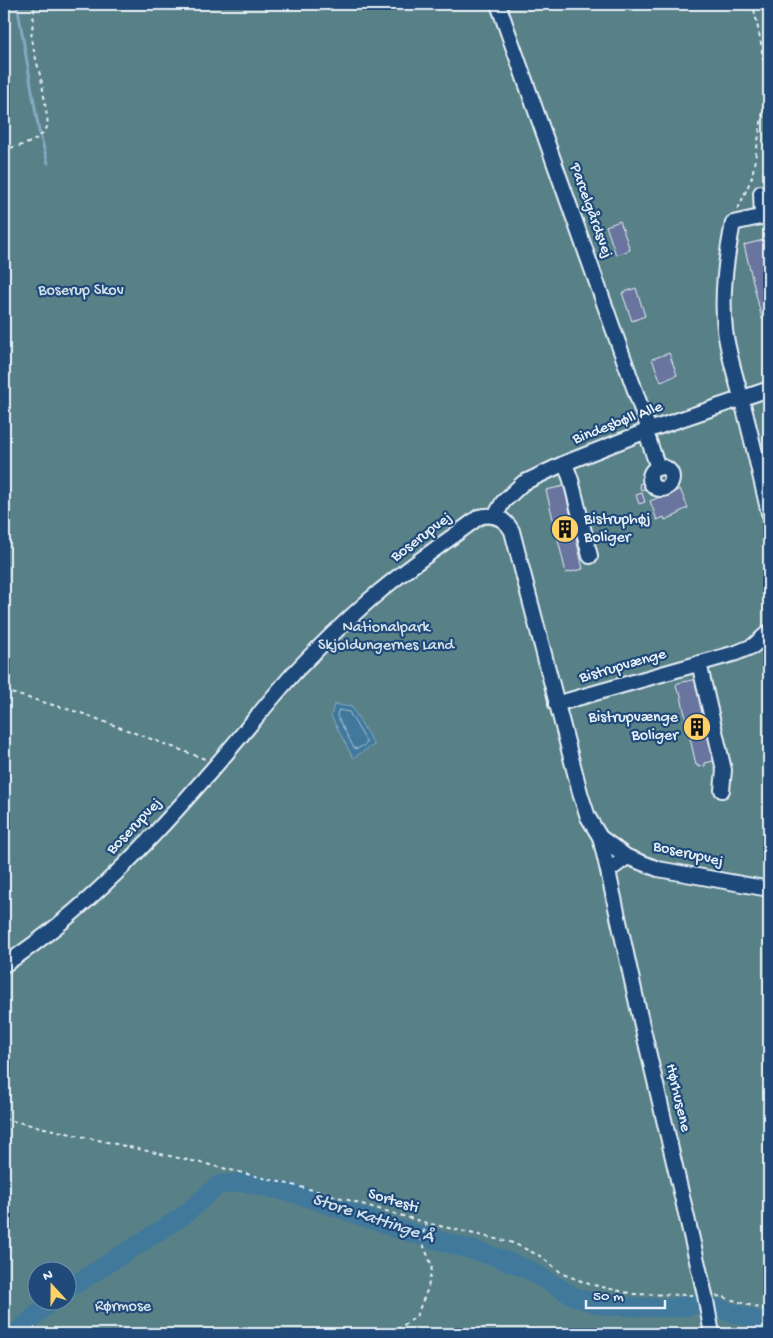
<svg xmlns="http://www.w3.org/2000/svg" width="773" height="1338" font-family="'Gochi Hand',sans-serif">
<rect width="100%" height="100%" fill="#365785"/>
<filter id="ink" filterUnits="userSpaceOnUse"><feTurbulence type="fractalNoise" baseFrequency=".02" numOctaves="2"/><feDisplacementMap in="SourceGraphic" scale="10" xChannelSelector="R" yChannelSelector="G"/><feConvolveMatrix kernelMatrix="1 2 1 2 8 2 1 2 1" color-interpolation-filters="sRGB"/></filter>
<g filter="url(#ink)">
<path fill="#598087" stroke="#a0b8c0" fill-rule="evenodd" d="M4,4h765v1330h-765zM38,1270h30v30h-30z"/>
<path fill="#41799c" stroke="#84a9c1" d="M334,704l18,3 22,38 -21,13 -22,-42z"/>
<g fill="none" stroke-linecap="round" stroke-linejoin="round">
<path stroke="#a5c1d3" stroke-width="1" d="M339,710l10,2 17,29v3l-9,5 -3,-1 -17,-32z"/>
<path stroke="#84a9c1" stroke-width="3" d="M17,4l22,127 9,32"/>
<path stroke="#41799c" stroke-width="19" d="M68,1289l115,-73 35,-31 25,-3 54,12 98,34 98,28 34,13 48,28 29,9 68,2 28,-4
M717,1308l52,16
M15,1334l37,-34"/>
</g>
<path fill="#6a749f" stroke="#e8f1f8" d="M620,221l10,29 -14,5 -10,-29z
M767,239l2,11v67l-7,2 -18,-74z
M636,288l9,28 -13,5 -10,-28z
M669,353l8,22 -16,7 -9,-23z
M646,482l2,6 -7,2 -2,-6z
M564,486l19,83 -17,4 -20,-83z
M675,488l1,3 4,-2 8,19 -9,4v2l-14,6 -1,-3 -7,3 -7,-19 10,-4 -1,-3z
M642,493l3,9 -6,2 -3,-9z
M697,679l17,82 -9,2v3l-7,1v-2h-2l-16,-73 -2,1 -2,-8 2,-2z"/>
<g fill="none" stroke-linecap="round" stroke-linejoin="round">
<defs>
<path id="minor" d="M498,4l151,426
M761,193l1,24
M769,215l-36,8c-7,36 -12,71 -8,107 3,24 11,47 17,71 10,37 18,74 27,112
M646,432l12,36
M565,463l6,17 19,76
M650 478a11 11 0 1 1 22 0a11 11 0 1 1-22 0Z
M495,516l8,-14 20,-19 42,-20 84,-33 120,-41
M699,663l25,107 -2,20
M556,704l180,-51 17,-7 16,-14
M600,837l8,34
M627,857l-19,14 30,137 67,287 7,39
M4,965c82,-54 150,-128 214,-202 26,-30 50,-61 76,-90 27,-28 55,-56 85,-81 32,-27 67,-50 100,-75 14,-4 26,1 33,14l69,265 7,21 12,20 27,20 31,12 111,20"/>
</defs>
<use href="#minor" stroke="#e8f1f8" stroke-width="18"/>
<path stroke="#e8f1f8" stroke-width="2" stroke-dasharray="4 4" stroke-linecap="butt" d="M4,145l3,3c14,-1 37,-8 41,-24l-6,-41 -11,-44 4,-35
M738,209l14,-32 12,-72 1,-28 -4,-34 -8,-39
M4,691l77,22 124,46
M4,1119l206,46 111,27 106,31 86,20 27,13 23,18 26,10 44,10 59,1
M716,1296l7,1 46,14
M390,1334l26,-17 12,-29 4,-22 -11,-27 6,-16"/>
<use href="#minor" stroke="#1f4a7a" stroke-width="14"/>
</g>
</g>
<defs>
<symbol id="building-disc" viewBox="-11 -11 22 22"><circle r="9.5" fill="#ffd166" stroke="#1f4a7a"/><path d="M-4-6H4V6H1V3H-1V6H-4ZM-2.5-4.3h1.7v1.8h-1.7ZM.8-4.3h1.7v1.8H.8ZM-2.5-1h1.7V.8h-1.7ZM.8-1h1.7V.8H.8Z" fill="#111"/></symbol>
</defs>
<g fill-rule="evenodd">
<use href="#building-disc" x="549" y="513" width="32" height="32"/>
<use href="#building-disc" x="681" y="711" width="32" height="32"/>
</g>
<g text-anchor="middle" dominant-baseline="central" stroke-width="4.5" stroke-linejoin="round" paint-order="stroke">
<g font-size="16" fill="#e8f1f8" stroke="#1f4a7a">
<text transform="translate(590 211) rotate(70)">Parcelgårdsvej</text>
<text transform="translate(618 424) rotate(-21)">Bindesbøll Alle</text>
<text transform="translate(422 538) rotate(-37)">Boserupvej</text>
<text transform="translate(623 667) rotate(-16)">Bistrupvænge</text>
<text transform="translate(135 827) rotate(-46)">Boserupvej</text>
<text transform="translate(688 855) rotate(13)">Boserupvej</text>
<text transform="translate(677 1098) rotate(77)">Hørhusene</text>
<text transform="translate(393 1202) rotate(17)">Sortesti</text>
</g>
<g font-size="16" fill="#d3e0e7" stroke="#1f4a7a">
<text x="81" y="291">Boserup Skov</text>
<text x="386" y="628">Nationalpark<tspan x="386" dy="18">Skjoldungernes Land</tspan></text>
<text x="123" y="1307">Rørmose</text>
</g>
<g font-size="16" fill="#e8f1f8" stroke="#1f4a7a" text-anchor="start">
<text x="584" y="520">Bistruphøj<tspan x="584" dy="18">Boliger</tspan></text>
<text x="678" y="718" text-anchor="end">Bistrupvænge<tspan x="678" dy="18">Boliger</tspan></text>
</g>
<g font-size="18" font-style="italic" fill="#cfdfea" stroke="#1f4a7a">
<text transform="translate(373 1219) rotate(18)">Store Kattinge Å</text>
</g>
</g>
<rect width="773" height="1338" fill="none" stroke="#1f4a7a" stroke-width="20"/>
<rect x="10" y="10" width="753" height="1318" fill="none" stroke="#e8f1f8" stroke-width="2" filter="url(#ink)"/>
<g transform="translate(52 1286) rotate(339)"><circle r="24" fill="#1f4a7a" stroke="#6f8dac"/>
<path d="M0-4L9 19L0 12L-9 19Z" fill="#ffd166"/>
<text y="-8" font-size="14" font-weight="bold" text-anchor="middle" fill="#e8f1f8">N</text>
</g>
<path d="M586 1300v8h79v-8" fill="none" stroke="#e8f1f8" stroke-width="2.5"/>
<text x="593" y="1300" font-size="15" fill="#e8f1f8" stroke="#1f4a7a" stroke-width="4" paint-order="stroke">50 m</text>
</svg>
